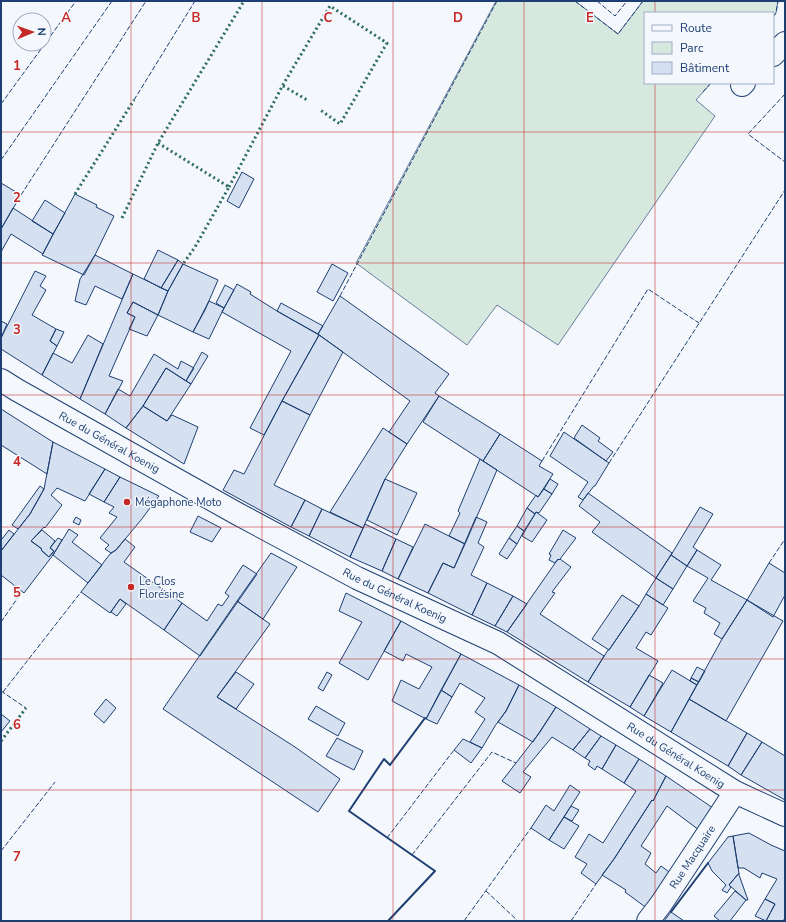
<svg xmlns="http://www.w3.org/2000/svg" width="786" height="922" font-family="'Nunito Sans',sans-serif">
<rect width="100%" height="100%" fill="#f4f7fb"/>
<path fill="#d7e8df" stroke="#687fa3" d="M496,1h79l43,33 25,-33h135l-2,12 -3,4v-4h-128v70h66l-15,17 19,16 -157,229 -61,-40 -30,40 -111,-82z"/>
<path fill="#d5e0f0" stroke="#1d3f73" d="M242,172l12,7 -15,29 -12,-7z
M1,183l20,12 -20,34z
M75,194l22,11 -1,2 18,9 -19,39 -11,20 -42,-20z
M45,200l20,13 -12,21 -21,-13z
M13,208l40,26 -10,20 -32,-20 -10,18v-23z
M158,250l20,10 -17,28 -17,-9z
M95,255l38,19 -11,25 -27,-13 -9,19 -11,-4 5,-22z
M178,260l5,4 -15,27 -7,-3z
M183,264l35,16 -13,30 -12,22 -35,-17 10,-24z
M332,264l16,9 -15,28 -16,-9z
M35,271l11,5 -6,10 6,4 -14,25 24,14 -6,12 7,5 -15,29 -41,-26v-11z
M133,274l35,17 -10,24 -25,-13 -6,11 8,4 -26,59 14,5 -18,33 -25,-15z
M237,284l14,8 -1,2 27,17 42,24 -37,66 -18,34 -14,-7 41,-77 -69,-39z
M225,285l9,5 -10,18 -8,-5z
M340,296l109,78 -14,19 4,3 -32,48 -18,-12 21,-31 -92,-67z
M209,301l15,7 -15,31 -16,-7z
M133,302l25,13 -11,21 -18,-7 6,-12 -8,-4z
M281,303l42,23 -5,8 -41,-23z
M1,321l6,3 -6,14z
M56,329l8,3 -7,14 -7,-5z
M88,335l15,9 -23,55 -38,-24 11,-22 19,10z
M319,335l24,17 -33,63 -28,-14z
M202,352l6,4 -17,28 -5,-3z
M154,354l24,15 3,-8 13,7 -8,13 -20,-13 -23,38 -17,22 -21,-14 13,-25 12,7z
M166,368l25,16 -24,37 -24,-15z
M439,396l61,38 -17,27 -60,-39z
M282,401l28,14 -36,70 31,15 -14,27 -68,-37 11,-20 10,4z
M143,406l24,15 5,-6 26,12 -14,37 -58,-36z
M1,409l52,33 -6,32 -46,-29z
M582,425l18,13 -2,3 15,11 -7,9 -32,-23z
M383,428l24,16 -22,35 -22,49 -33,-16z
M564,432l45,31 -14,23h-1l-11,14 -5,-3 10,-15 -38,-26z
M500,434l42,27 -3,5 14,8 -15,23 -55,-36z
M53,442l52,27 -20,32 -28,-13 -6,7 11,10 -17,23 -1,-1 -13,14 11,8 -1,1 8,7 5,-6 -4,-3 8,-10 4,2 -9,15 -29,38 -23,-18v-24l29,-37 14,-25z
M480,459l17,11 -32,74 -16,-8 11,-23 -2,-2z
M105,469l15,8 -16,25 -15,-8z
M120,477l39,19 -18,24 -25,30 -5,3 -6,-4 4,-4 -9,-7 17,-21 -8,-4 5,-6 -10,-5z
M385,479l32,14 -20,42 -30,-15z
M550,479l8,5 -6,10 -8,-5z
M40,486l4,3 -14,25 -12,15 -6,-4z
M544,489l8,5 -13,19 -3,-1 -1,2 -8,-6 9,-13 2,2z
M588,493l84,60 -16,25 -64,-46 8,-10 -21,-16z
M305,500l17,9 -13,27 -18,-9z
M700,507l13,7 -20,33 4,3 -10,16 -16,-11z
M527,508l8,6 -11,17 -7,-5z
M322,509l41,19 -13,29 -41,-21z
M536,512l11,8 -15,22 -10,-6z
M198,516l23,12 -9,14 -22,-10z
M76,517l5,3 -2,5 -6,-3z
M476,517l11,5 -9,21 6,4 -13,28 16,8 -15,32 -44,-22 15,-30 11,5z
M365,524l31,15 -14,32 -32,-14z
M425,524l40,20 -11,24 -11,-5 -15,30 -30,-14z
M517,526l7,5 -7,13 -8,-6z
M69,529l9,6 -6,7 30,23 -14,18 -35,-28z
M9,530l5,4 -13,17v-13l1,1z
M42,530l13,11 -5,7 4,3 -5,6 -8,-7 1,-1 -11,-8z
M563,530l13,8 -16,21 -1,1 -1,-1 -3,4 -6,-3 2,-5 -2,-1z
M509,538l8,6 -10,15 -8,-5z
M125,539l10,8 -11,15 58,41 -18,27 -44,-31 -10,14 -29,-21 29,-38 6,-4z
M396,539l17,8 -15,32 -16,-8z
M697,550l24,15 -10,15 36,20 -25,39 -8,-5 6,-11 -16,-10 2,-5 -13,-7 15,-23 -21,-12z
M271,553l26,14 -34,52 -26,-18z
M671,555l16,11 -14,23 -17,-11z
M558,559l1,1 1,-1 11,8 -19,25 3,1 -15,21 64,42 -16,26 -81,-50z
M769,563l16,10v22l-12,22 -26,-17z
M243,565l14,9 -57,82 -36,-26 18,-27 25,18 11,-17 4,2 7,-10 -4,-3z
M656,578l17,11 -10,16 -17,-11z
M487,583l26,13 -18,30 -23,-11z
M346,593l55,28 -33,59 -29,-17 23,-41 -23,-11z
M646,594l22,14 -17,27 -5,-3 -10,16 22,13 -28,46 -42,-25 20,-32h1l30,-44z
M622,595l17,11 -30,44 -17,-11z
M513,596l14,8 -20,28 -12,-6z
M120,599l6,5 -9,12 -6,-4z
M747,600l36,21 -57,100 -37,-22 33,-60z
M237,601l33,23 -53,73 78,50 45,32 -22,33 -155,-103z
M401,621l60,33 -35,65 -34,-18 9,-21 18,9 13,-22 -26,-13 -3,7 -19,-10z
M461,654l58,31 -13,26 -11,15 -13,22 -12,-6 15,-23 -10,-7 10,-14 -25,-15 -8,14 -11,-7z
M697,667l8,4 -6,11 -8,-4z
M672,670l25,15 -26,47 -27,-16z
M236,672l18,12 -18,25 -19,-12z
M327,672l5,3 -9,16 -5,-3z
M649,675l14,8 -19,33 -14,-9z
M691,678l8,4 -2,3 -7,-4z
M519,685l37,22 -23,35 -35,-20 8,-11z
M441,690l11,7 -15,27 -11,-5z
M106,699l10,9 -12,15 -10,-9z
M689,699l58,34 -19,33 -57,-34z
M316,706l29,17 -7,13 -30,-17z
M556,707l34,22 -17,21 -21,-13 -29,35 8,5 -11,16 -18,-12 38,-49z
M1,714l9,7 -9,11z
M590,729l11,7 -16,22 -12,-8z
M747,733l15,9 -21,33 -13,-9z
M601,736l15,9 -14,24 -5,-3 -2,4 -7,-5 2,-4 -5,-3z
M337,738l26,13 -9,19 -28,-14z
M463,739l19,9 -11,15 -17,-13z
M762,742l23,14v44l-44,-25z
M616,745l23,14 -15,24 -22,-14z
M639,759l27,17 -13,25 -1,-1 -38,59 -18,25 -15,-11 6,-9 -12,-7 14,-23 14,9 33,-52 -12,-8z
M666,776l47,32 -14,22 -32,-24 -26,40 10,7 -6,11 11,9 5,-7 11,8 -24,35 -23,-17 1,-2 -24,-15 12,-16 38,-59 1,1z
M570,785l10,7 -31,48 -18,-12 15,-23 8,6z
M571,806l8,4 -7,11 -8,-4z
M564,817l15,9 -15,23 -15,-9z
M749,833l22,12 14,6v67l-2,3h-17l9,-17 -10,-5 12,-20 -15,-6 -2,5 -16,-10h-6l-5,-32z
M733,836l6,37 -10,12 2,2 -4,6 -5,-3 4,-5 -14,-14 -4,-8 20,-26z
M739,873v2l9,25h-2l-17,-15z
M735,891l11,9 -16,21h-10l-6,-5z
M765,899l10,5 -9,17 -11,-5z
M671,912l13,9h-20z"/>
<g fill="none" stroke-linecap="round" stroke-linejoin="round">
<defs>
<g id="minor">
<path d="M773,55l12,-12"/>
<path d="M742,85l2,-2"/>
<path id="s1" d="M1,380l16,10 219,123 121,65 141,65 237,149 50,23"/>
<path id="s2" d="M648,921l13,-17 74,-112"/>
</g>
</defs>
<use href="#minor" stroke="#1d3f73" stroke-width="24"/>
<use href="#minor" stroke="#f4f7fb" stroke-width="22"/>
<path stroke="#2c6c60" stroke-width="3" stroke-dasharray="2 3" stroke-linecap="butt" d="M283,86l26,15
M158,143l71,44 -34,60 -12,17
M229,187l55,-104 46,-77 57,37 -47,81 -21,-15
M75,194l59,-94
M122,218l36,-75 86,-142
M1,741l25,-33"/>
<path stroke="#1d3f73" stroke-width="1" stroke-dasharray="5 2" stroke-linecap="butt" d="M575,1l43,33 25,-33
M597,1l18,15 12,-15
M773,17l3,-4 2,-12
M703,92l8,-9
M785,94l-37,40 37,28
M134,100l61,-99
M1,104l75,-103
M1,160l111,-159
M21,195l125,-194
M340,296l157,-295
M542,461l106,-172 51,34
M609,463l176,-273
M769,563l16,-24
M1,622l18,-26
M1,691l25,17
M3,692l78,-100
M387,838l67,-88
M1,851l54,-69
M412,855l80,-103 24,11
M486,891l32,30
M464,921l67,-93
M571,921l25,-37"/>
<path stroke="#1d3f73" stroke-width="2" d="M671,912l37,-49
M388,921l47,-50 -86,-60 35,-52 6,6 35,-47"/>
</g>
<path fill="none" stroke="#c62828" stroke-width="1" stroke-opacity="0.55" d="M131,1v920M262,1v920M393,1v920M524,1v920M655,1v12M655,83v838M1,132h784M1,263h784M1,395h784M1,527h784M1,659h784M1,790h784"/>
<g fill="#c62828" stroke="#f4f7fb" stroke-width="1.5">
<circle cx="127" cy="502" r="4"/>
<circle cx="131" cy="587" r="4"/>
</g>
<g text-anchor="middle" dominant-baseline="central" stroke-width="3" stroke-linejoin="round" paint-order="stroke">
<g font-size="11" fill="#1d3f73" stroke="#f4f7fb">
<text stroke="none"><textPath href="#s1" startOffset="125">Rue du Général Koenig</textPath></text>
<text stroke="none"><textPath href="#s1" startOffset="449">Rue du Général Koenig</textPath></text>
<text stroke="none"><textPath href="#s1" startOffset="773">Rue du Général Koenig</textPath></text>
<text stroke="none"><textPath href="#s2" startOffset="78">Rue Macquaire</textPath></text>
</g>
<g font-size="11" fill="#1d3f73" stroke="#f4f7fb" text-anchor="start">
<text x="135" y="502">Mégaphone Moto</text>
<text x="139" y="581">Le Clos<tspan x="139" dy="13">Florésine</tspan></text>
</g>
</g>
<g font-size="13" text-anchor="middle" font-weight="bold" fill="#c62828" stroke="#f4f7fb" stroke-width="3" stroke-linejoin="round" paint-order="stroke">
<text x="66" y="22">A</text>
<text x="196" y="22">B</text>
<text x="328" y="22">C</text>
<text x="458" y="22">D</text>
<text x="590" y="22">E</text>
<text x="17" y="70">1</text>
<text x="17" y="202">2</text>
<text x="17" y="334">3</text>
<text x="17" y="466">4</text>
<text x="17" y="597">5</text>
<text x="17" y="729">6</text>
<text x="17" y="861">7</text>
</g>
<rect width="786" height="922" fill="none" stroke="#1d3f73" stroke-width="4"/>
<rect x="644" y="12" width="130" height="72" fill="#f4f7fb" stroke="#9eadc5"/>
<rect x="652" y="25" width="20" height="6" fill="#f4f7fb" stroke="#9eadc5"/>
<text x="680" y="32" font-size="12" fill="#1d3f73">Route</text>
<rect x="652" y="42" width="20" height="12" fill="#d7e8df" stroke="#9eadc5"/>
<text x="680" y="52" font-size="12" fill="#1d3f73">Parc</text>
<rect x="652" y="62" width="20" height="12" fill="#d5e0f0" stroke="#9eadc5"/>
<text x="680" y="72" font-size="12" fill="#1d3f73">Bâtiment</text>
<g transform="translate(32 32) rotate(88)"><circle r="19" fill="#f4f7fb" stroke="#9eadc5"/>
<path d="M0-3L7 15L0 10L-7 15Z" fill="#c62828"/>
<text y="-6" font-size="11" font-weight="bold" text-anchor="middle" fill="#1d3f73">N</text>
</g>
</svg>
